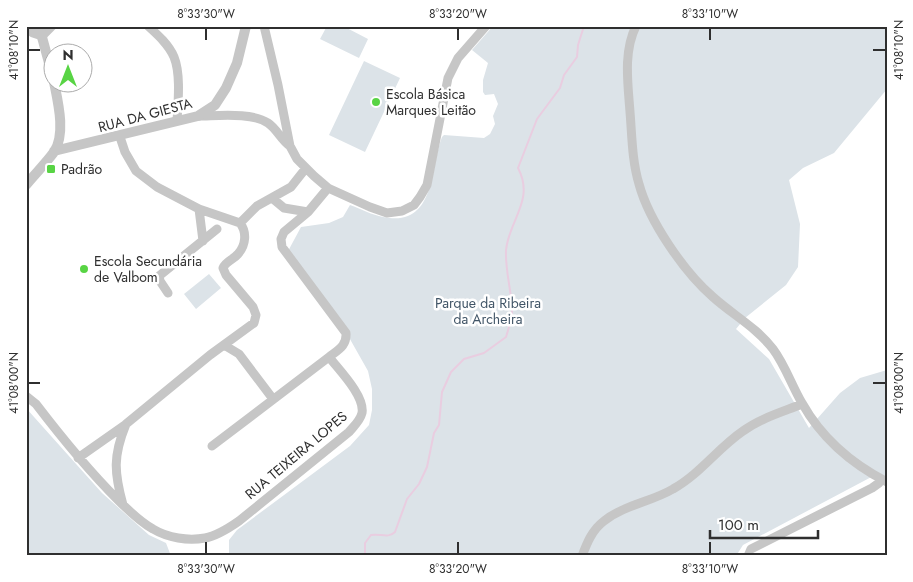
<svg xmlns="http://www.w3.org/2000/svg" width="913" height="582" font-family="Jost,sans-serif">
<rect width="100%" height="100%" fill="#fff"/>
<path fill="#dce3e8" d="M327,26h16l25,13 -9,19 -39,-19z
M493,26h392l2,2v61l-53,64 -31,15 -14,12 11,44 -2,43 -12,18 -41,33 -9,11 33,30 40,69 31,-35 20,-15 27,-8v108l-10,-4 -134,71 -7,11h-507v-16l8,-10 113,-84 19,-21 3,-15v-21l-4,-18 -26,-46 -55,-72 14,-26 28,-4 14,-6 7,-12c11,4 22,10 33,12 53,11 47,-49 59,-80l2,-2 40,3 6,-4 5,-10 -2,-8 5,-12 -4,-10 -9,1 -2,-3v-12l5,-17 -16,-13z
M364,61l36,17 -35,74 -36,-17z
M209,274l12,14 -25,21 -12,-15z
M26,408l76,85 47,42 17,8 5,13h-145z"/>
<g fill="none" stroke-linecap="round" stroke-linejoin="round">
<path stroke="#e9cde0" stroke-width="2" d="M365,556v-13l6,-8c9,-2 17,4 24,-3l12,-33 12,-15 8,-17 7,-34 5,-8 3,-33 9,-20 13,-13 20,-6 22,-16 6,-20v-9c-1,-19 -7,-39 -6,-58 3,-30 29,-50 12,-82l19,-49 23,-31 4,-13 13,-18 1,-12 6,-19"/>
<path stroke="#c6c6c6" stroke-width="9" d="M148,26c10,9 21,19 26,31 7,17 4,46 3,64
M264,26l14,59 12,61 7,13 17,17 14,12 42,19 17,6 15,-2 12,-6 6,-8 7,-12 21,-107 10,-20 28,-32
M636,26c-13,26 -8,58 -6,86 2,24 2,49 9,72 10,37 45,88 74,113 20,18 43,30 60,52 12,16 19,37 29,54 19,34 50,61 85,79
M26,28l7,5 9,3 10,-10
M198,116c19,0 54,-4 70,7 9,6 13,17 22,23
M120,137l5,15 11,19 21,16 42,22 41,14 17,-17 34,-19 15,-19
M272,198l12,10 24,4
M199,209l4,32
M168,293l-8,-12 -1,-5 58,-47
M224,345l15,9 34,45
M26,396l10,8c26,34 52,66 82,96 10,10 22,22 35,29 15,9 35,12 52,9 12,-2 24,-10 34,-17l110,-89c5,-6 11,-11 13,-19 3,-17 -23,-43 -33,-56 9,-7 18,-11 17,-24l-64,-86 -1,-8 3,-7 24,-20 20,-24
M212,446l117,-89
M78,458l47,-33
M123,505c-9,-33 -10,-49 3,-81l84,-69 44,-32 2,-8 -3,-8 -27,-32 -3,-7c3,-7 10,-8 15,-14 8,-9 9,-22 2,-31
M582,556c5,-13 10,-26 22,-35 20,-16 47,-19 69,-32 27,-15 45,-41 70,-58 18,-13 39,-19 59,-27
M748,556l3,-7 121,-61 7,-5 2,-4"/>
<path stroke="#c6c6c6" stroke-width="10" d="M39,26l13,48
M54,151l144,-35 17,-11 11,-17 11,-25 9,-37
M26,185c9,-11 20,-22 28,-33 12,-18 4,-50 0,-70"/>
</g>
<path fill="none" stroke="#2f2f2f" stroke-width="2" d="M206,28v12M458,28v12M710,28v12M28,50h12M873,50h13M28,383h12M873,383h13M206,542v12M458,542v12M710,542v12"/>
<g fill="#58d444" stroke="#fff" stroke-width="2">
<circle cx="376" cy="102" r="5"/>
<rect x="46" y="164" width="10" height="10" rx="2.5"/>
<circle cx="84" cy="269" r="5"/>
</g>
<g text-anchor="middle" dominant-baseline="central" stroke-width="5" stroke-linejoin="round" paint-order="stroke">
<g font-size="14" fill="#2f2f2f" stroke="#fff" text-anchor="start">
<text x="386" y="94">Escola Básica<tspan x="386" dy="16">Marques Leitão</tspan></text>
<text x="61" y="169">Padrão</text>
<text x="94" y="261">Escola Secundária<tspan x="94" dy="16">de Valbom</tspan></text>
</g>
<g font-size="14" fill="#2f2f2f" stroke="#fff">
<text transform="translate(145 115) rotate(-15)">RUA DA GIESTA</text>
<text transform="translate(296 455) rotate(-40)">RUA TEIXEIRA LOPES</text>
</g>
<g font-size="14" fill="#415567" stroke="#fff">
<text x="488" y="303">Parque da Ribeira<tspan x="488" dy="16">da Archeira</tspan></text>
</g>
</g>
<rect width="913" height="582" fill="none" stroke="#ffffff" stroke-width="55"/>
<g transform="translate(68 68)"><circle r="24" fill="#ffffff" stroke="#acacac"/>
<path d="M0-4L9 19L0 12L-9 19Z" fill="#58d444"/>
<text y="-8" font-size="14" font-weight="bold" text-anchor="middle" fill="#2f2f2f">N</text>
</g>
<path d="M710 530v8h108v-8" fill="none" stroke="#2f2f2f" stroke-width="2.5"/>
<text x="718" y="530" font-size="15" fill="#2f2f2f" stroke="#ffffff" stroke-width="4" paint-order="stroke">100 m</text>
<rect x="28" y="28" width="858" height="526" fill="none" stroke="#2f2f2f" stroke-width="2"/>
<g font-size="12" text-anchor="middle" fill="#2f2f2f">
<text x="206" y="18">8°33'30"W</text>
<text x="458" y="18">8°33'20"W</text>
<text x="710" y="18">8°33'10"W</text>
<text transform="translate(14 50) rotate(-90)" y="4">41°08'10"N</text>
<text transform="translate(899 50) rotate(-90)" y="4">41°08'10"N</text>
<text transform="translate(14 383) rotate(-90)" y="4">41°08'00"N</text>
<text transform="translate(899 383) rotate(-90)" y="4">41°08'00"N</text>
<text x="206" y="573">8°33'30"W</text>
<text x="458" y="573">8°33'20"W</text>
<text x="710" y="573">8°33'10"W</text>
</g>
</svg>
